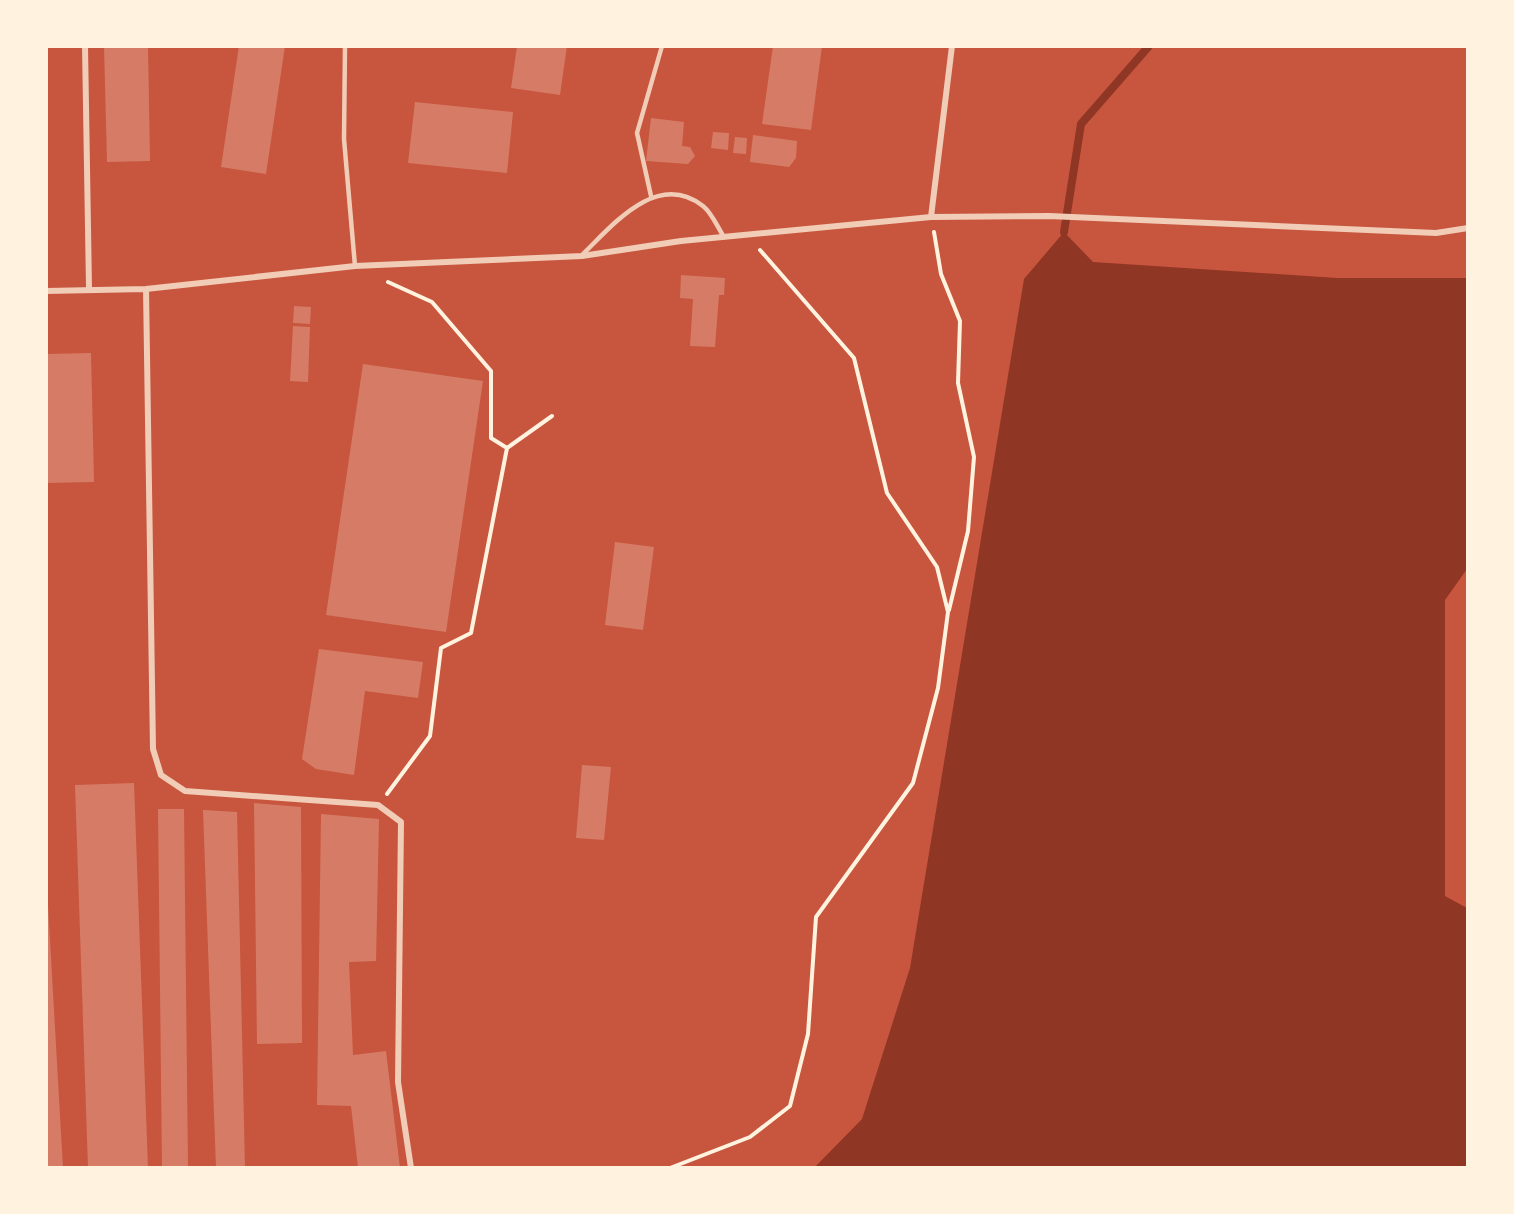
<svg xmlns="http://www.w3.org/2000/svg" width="1514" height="1214" font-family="Raleway,sans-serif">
<rect width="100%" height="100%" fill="#c8553d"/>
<path fill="#8f3625" d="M1064,232l29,30 244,16h130v291l-22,31v296l22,12v259h-652l47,-48 48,-151 114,-689z"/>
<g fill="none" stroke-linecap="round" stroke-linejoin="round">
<path stroke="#8f3625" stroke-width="8" d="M1064,232l17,-108 68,-78"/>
</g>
<path fill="#d67c66" d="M104,46h44l2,115 -43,1z
M239,46h46l-19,128 -45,-7z
M517,46h50l-7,49 -49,-7z
M773,46h49l-11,84 -49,-6z
M415,102l98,10 -6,61 -99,-10z
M651,118l33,4 -2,24 8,1 5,9 -7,8 -42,-3z
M713,132l16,1 -1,17 -17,-2z
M753,135l44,6 -1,17 -7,9 -39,-5z
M735,137l12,1 -1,16 -13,-1z
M681,275l44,3 -1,17h-5l-4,52 -25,-1 3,-47 -13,-1z
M294,306l17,1 -1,17 -17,-1z
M293,326l17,1 -2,55 -18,-1z
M91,353l3,129 -48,1v-129z
M363,364l120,17 -37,251 -120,-17z
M615,542l39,5 -11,83 -38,-5z
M319,649l104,13 -5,36 -53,-7 -11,84 -38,-6 -14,-10z
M582,765l29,2 -7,73 -28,-2z
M134,783l14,385h-60l-13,-383z
M254,803l47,4 1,236 -45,1z
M158,809h26l4,359h-26z
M203,810l34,2 8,356h-29z
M321,814l58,5 -3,142 -27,1 4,93 33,-4 14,117h-42l-7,-62 -34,-1z
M46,905h2l15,263h-17z"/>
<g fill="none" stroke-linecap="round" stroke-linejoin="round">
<path stroke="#fff3e0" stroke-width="4" d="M934,232l7,42 19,47 -2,62 16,74 -6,74 -19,79
M507,448l45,-32
M387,794l43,-58 11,-88 30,-15 36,-185 -16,-10v-67l-59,-69 -44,-20
M670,1168l80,-31 40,-31 18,-72 8,-117 97,-134 25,-95 10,-76 -11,-45 -50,-74 -33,-135 -94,-108"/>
<path stroke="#f1ccb7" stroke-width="4.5" d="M345,46l-1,93 11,127
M651,196l-14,-63 25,-87
M582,255c31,-30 75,-85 121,-49 9,7 15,22 21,31"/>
<path stroke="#f1ccb7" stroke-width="6" d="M85,46l4,242
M931,217l21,-171
M146,289l7,460 8,26 24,16 193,14 23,17 -3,260 13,86
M46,291l100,-2 209,-23 227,-10 99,-15 250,-24 118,-1 387,17 32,-5"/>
</g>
<rect width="1514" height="1214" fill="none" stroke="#fff3e0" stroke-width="96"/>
</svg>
